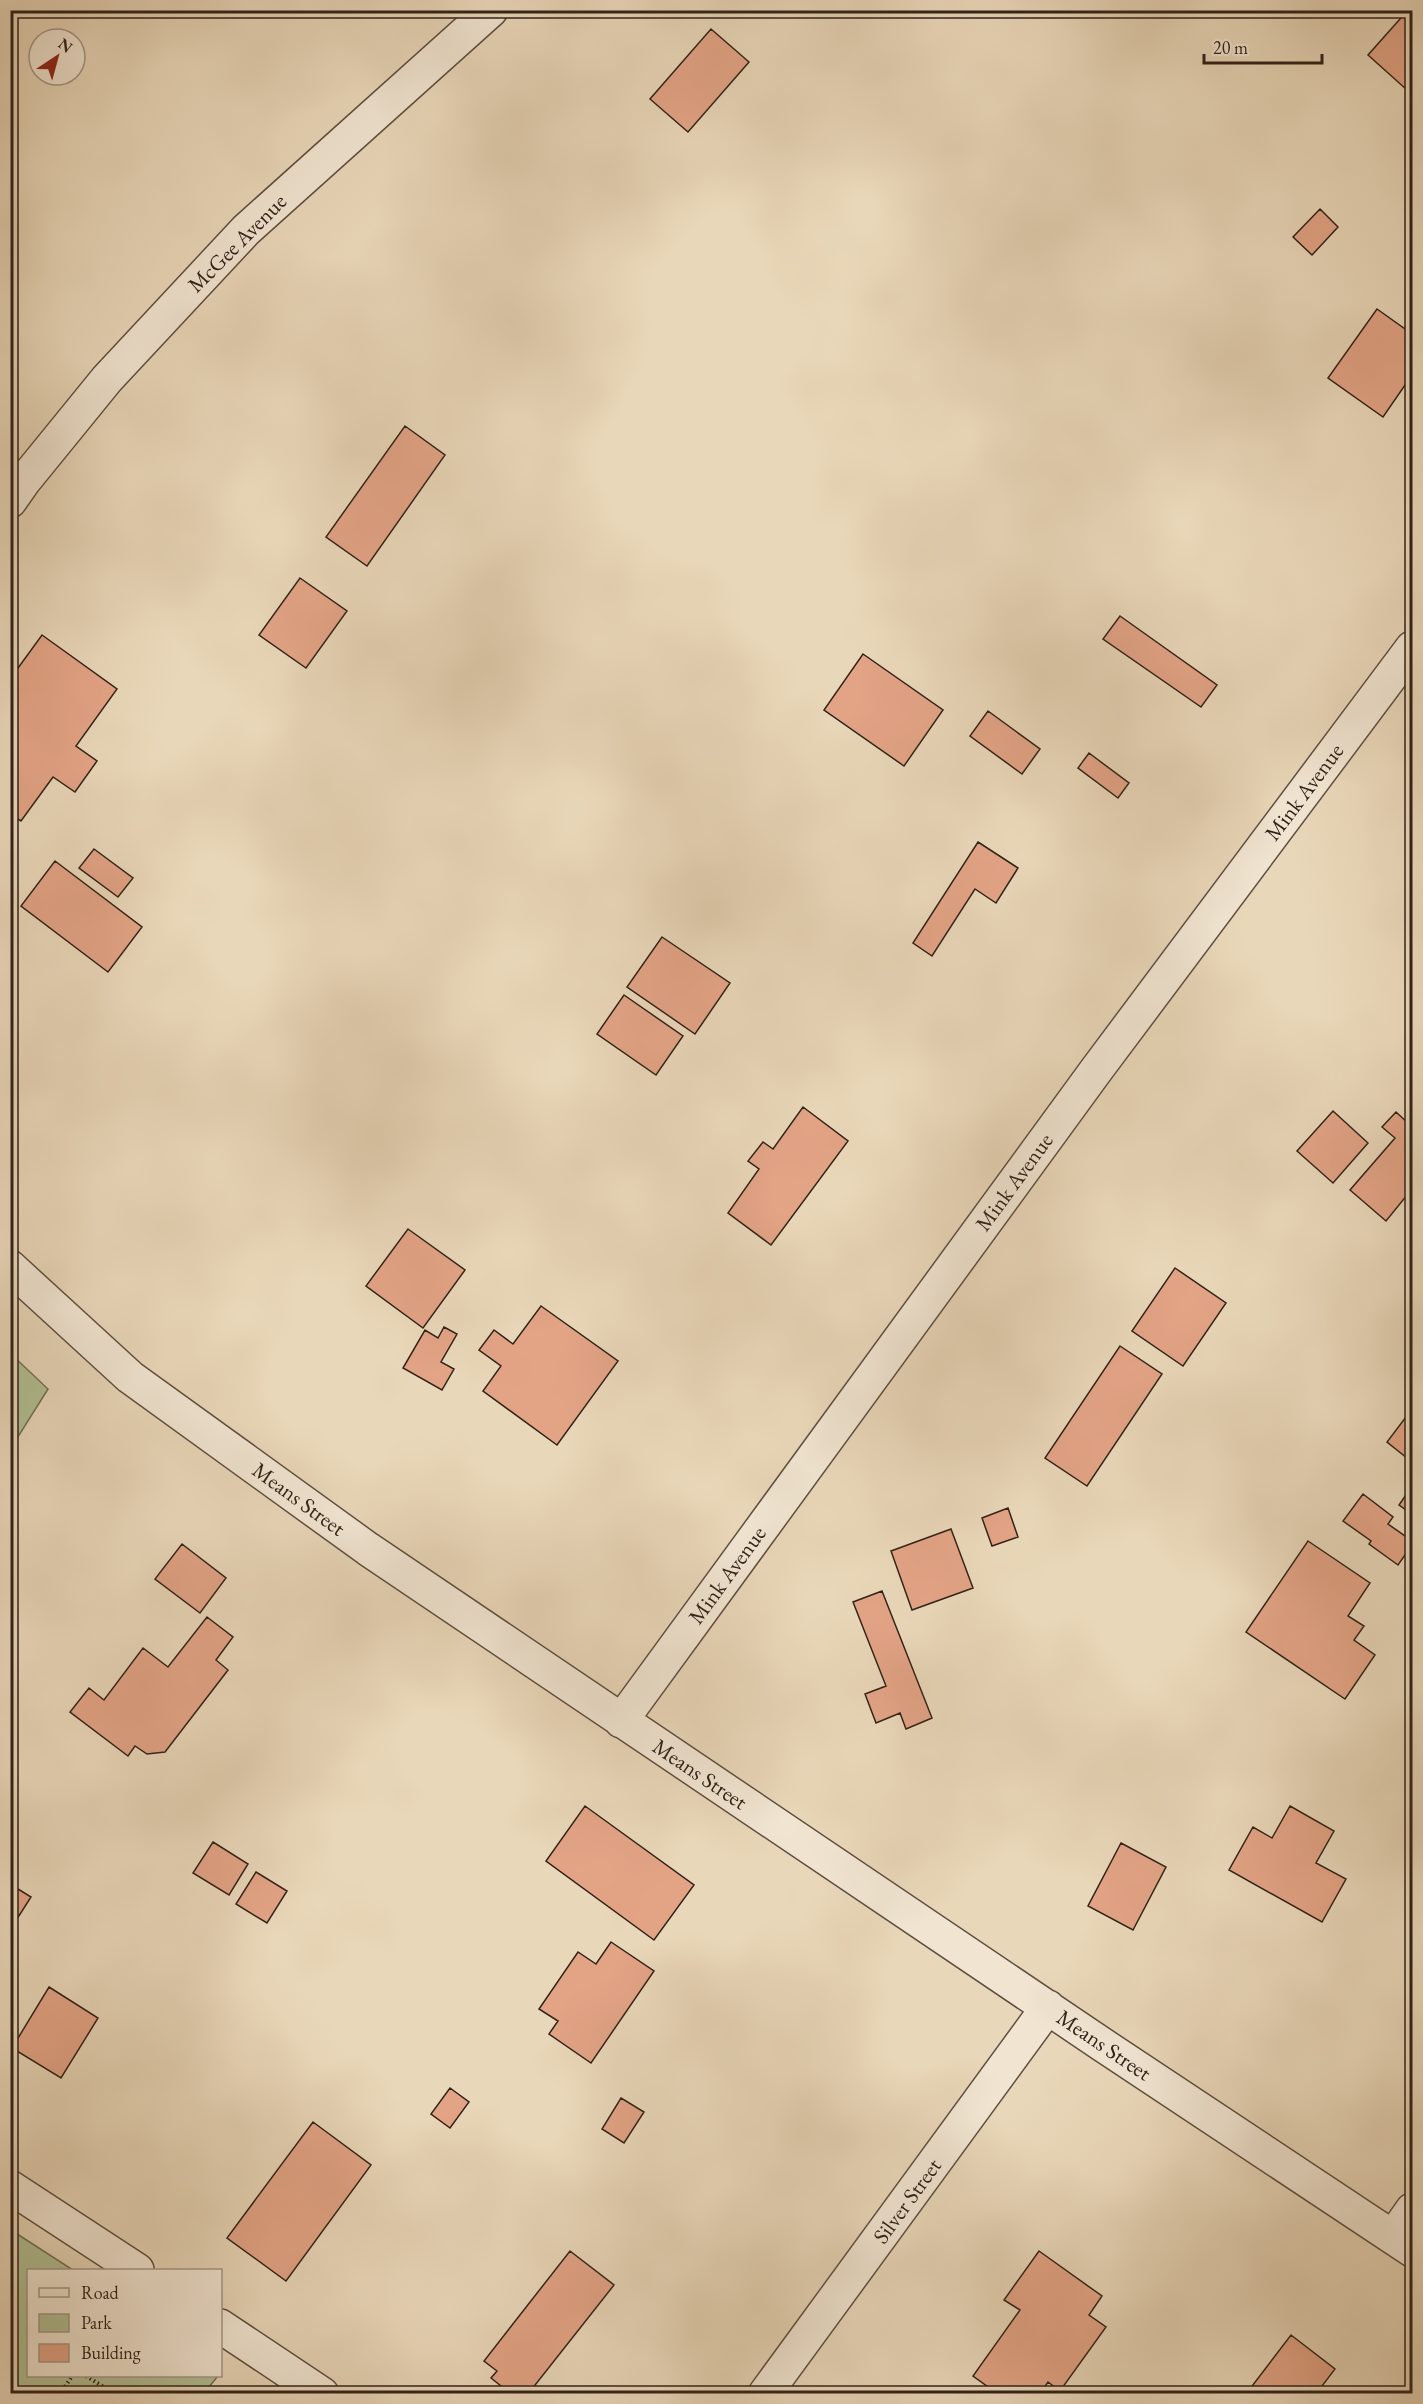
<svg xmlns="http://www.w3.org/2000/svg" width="1423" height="2404" font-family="'EB Garamond',serif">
<rect width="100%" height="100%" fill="#e9d7b9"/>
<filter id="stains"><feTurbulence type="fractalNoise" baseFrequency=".00333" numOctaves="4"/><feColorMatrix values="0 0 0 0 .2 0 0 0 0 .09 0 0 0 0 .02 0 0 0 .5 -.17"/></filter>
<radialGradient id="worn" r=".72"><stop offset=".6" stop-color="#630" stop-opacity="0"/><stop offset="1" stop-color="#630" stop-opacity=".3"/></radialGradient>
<path fill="#b1bf93" stroke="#717056" stroke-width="1.5" d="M11,1354l37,35 -37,59z
M11,2230l62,40h-45v106h190l-14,17h-193z"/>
<path fill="#e3a486" stroke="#312219" stroke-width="1.5" d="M1408,10h4v73l-5,7 -39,-35z
M711,29l38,33 -61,70 -38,-33z
M1320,209l18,18 -26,28 -19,-18z
M1377,309l35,25v41l-29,42 -55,-39z
M405,426l40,29 -78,111 -41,-29z
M300,578l47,33 -41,57 -47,-33z
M1120,616l97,69 -16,22 -98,-68z
M42,635l75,54 -41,57 21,15 -22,31 -22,-15 -32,44 -11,-7v-135z
M863,654l80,56 -39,56 -80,-56z
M988,711l52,38 -18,25 -52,-38z
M1089,753l40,30 -11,15 -40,-30z
M978,842l40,26 -22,35 -21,-14 -43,67 -19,-13z
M94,849l39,29 -15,19 -39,-29z
M55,861l87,66 -34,45 -87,-66z
M662,937l68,46 -35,51 -68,-47z
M624,995l59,41 -27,39 -59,-41z
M803,1107l45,34 -77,104 -43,-32 31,-44 -11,-8 15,-19 10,7z
M1333,1111l35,32 -35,40 -36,-32z
M1396,1112l12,11 4,-4v70l-26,32 -36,-31 45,-52 -13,-11z
M408,1229l57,41 -42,58 -57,-42z
M1175,1268l51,35 -43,63 -51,-35z
M541,1306l77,55 -61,84 -74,-54 18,-25 -22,-16 15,-20 19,14z
M444,1327l13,7 -16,28 13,7 -12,21 -39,-22 22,-38 13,8z
M1120,1346l42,28 -75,112 -42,-28z
M1412,1409v53l-25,-20z
M1412,1486v28l-13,-9z
M1363,1494l30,23 -5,7 24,17v4l-14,20 -29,-21 2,-3 -28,-20z
M1008,1508l10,29 -26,9 -10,-28z
M951,1529l22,59 -61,22 -21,-59z
M1308,1541l62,42 -22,33 16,10 -10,14 21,15 -30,44 -99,-67z
M182,1544l44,34 -26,35 -45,-34z
M882,1591l50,127 -26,11 -6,-16 -24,10 -11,-29 21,-8 -33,-84z
M207,1617l26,20 -17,23 12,10 -63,82 -18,2 -12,-8 -7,10 -58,-44 19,-24 15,12 39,-52 25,19z
M585,1806l109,79 -40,55 -108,-79z
M1290,1806l44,25 -18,32 30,16 -24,43 -93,-52 24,-43 19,11z
M213,1842l35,22 -19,31 -36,-22z
M1121,1843l45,24 -33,63 -45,-24z
M256,1872l31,19 -20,32 -31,-19z
M10,1884l21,13 -21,33z
M611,1942l43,29 -63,92 -42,-29 9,-13 -19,-12 39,-57 18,12z
M49,1987l49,31 -37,60 -49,-30z
M450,2088l19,14 -19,26 -19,-14z
M621,2098l23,14 -20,31 -22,-14z
M313,2122l58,43 -85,116 -59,-43z
M570,2251l44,34 -86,109h-17l-20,-16 6,-7 -13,-10z
M1039,2251l63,45 -13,19 17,12 -46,64 -12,-9 -8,12h-42l-25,-18 47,-66 -16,-10z
M1291,2335l44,34 -19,25h-70z"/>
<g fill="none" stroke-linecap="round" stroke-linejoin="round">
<defs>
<path id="street" d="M10,501l14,-20 83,-102 139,-149 245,-220
M10,1267l120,110 238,172 732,494 312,207
M621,1721l476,-652 315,-421
M10,2187l127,83
M1393,2237l19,-27
M220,2326l102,68
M765,2394l283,-387"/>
</defs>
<use href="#street" stroke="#5f4f41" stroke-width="36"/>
<path stroke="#312219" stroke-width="4" stroke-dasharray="1.5 3" stroke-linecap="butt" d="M86,2376l26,16
M60,2394l12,-18"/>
<use href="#street" stroke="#f1e5d2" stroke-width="33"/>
</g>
<g text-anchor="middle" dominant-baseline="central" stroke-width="4.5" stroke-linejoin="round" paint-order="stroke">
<g font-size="22" fill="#312219" stroke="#f1e5d2">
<text transform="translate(237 243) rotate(-45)">McGee Avenue</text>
<text transform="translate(1304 792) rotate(-53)">Mink Avenue</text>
<text transform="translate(1014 1182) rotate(-54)">Mink Avenue</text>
<text transform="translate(299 1499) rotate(36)">Means Street</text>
<text transform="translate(727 1575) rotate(-54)">Mink Avenue</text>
<text transform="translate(700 1774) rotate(34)">Means Street</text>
<text transform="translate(1104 2045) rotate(34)">Means Street</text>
<text transform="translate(907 2201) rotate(-54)">Silver Street</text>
</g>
</g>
<rect width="1423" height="2404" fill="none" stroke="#e9d7b9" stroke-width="36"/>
<rect x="12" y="12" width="1399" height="2380" fill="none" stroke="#312219" stroke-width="3"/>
<rect x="18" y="18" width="1387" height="2368" fill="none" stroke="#312219" stroke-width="1.5"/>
<rect x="27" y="2269" width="195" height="108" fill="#f1e5d2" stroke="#a49788" stroke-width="1.5"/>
<rect x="39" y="2288" width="30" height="9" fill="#f1e5d2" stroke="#a49788" stroke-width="1.5"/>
<text x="81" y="2299" font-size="18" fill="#312219">Road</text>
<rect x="39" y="2314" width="30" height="18" fill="#b1bf93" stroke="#a49788" stroke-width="1.5"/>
<text x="81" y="2329" font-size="18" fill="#312219">Park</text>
<rect x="39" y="2344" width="30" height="18" fill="#e3a486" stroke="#a49788" stroke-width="1.5"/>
<text x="81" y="2359" font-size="18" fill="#312219">Building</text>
<g transform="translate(57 57) rotate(36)"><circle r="28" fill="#f1e5d2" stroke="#a49788" stroke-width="1.5"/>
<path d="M0-4.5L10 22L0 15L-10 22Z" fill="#8f2418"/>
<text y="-9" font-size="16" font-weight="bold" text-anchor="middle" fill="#312219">N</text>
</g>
<path d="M1204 54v9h118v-9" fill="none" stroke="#312219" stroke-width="3"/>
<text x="1213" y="54" font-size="18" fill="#312219" stroke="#f1e5d2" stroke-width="4.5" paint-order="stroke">20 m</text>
<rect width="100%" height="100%" filter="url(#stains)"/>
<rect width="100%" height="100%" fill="url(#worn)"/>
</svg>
